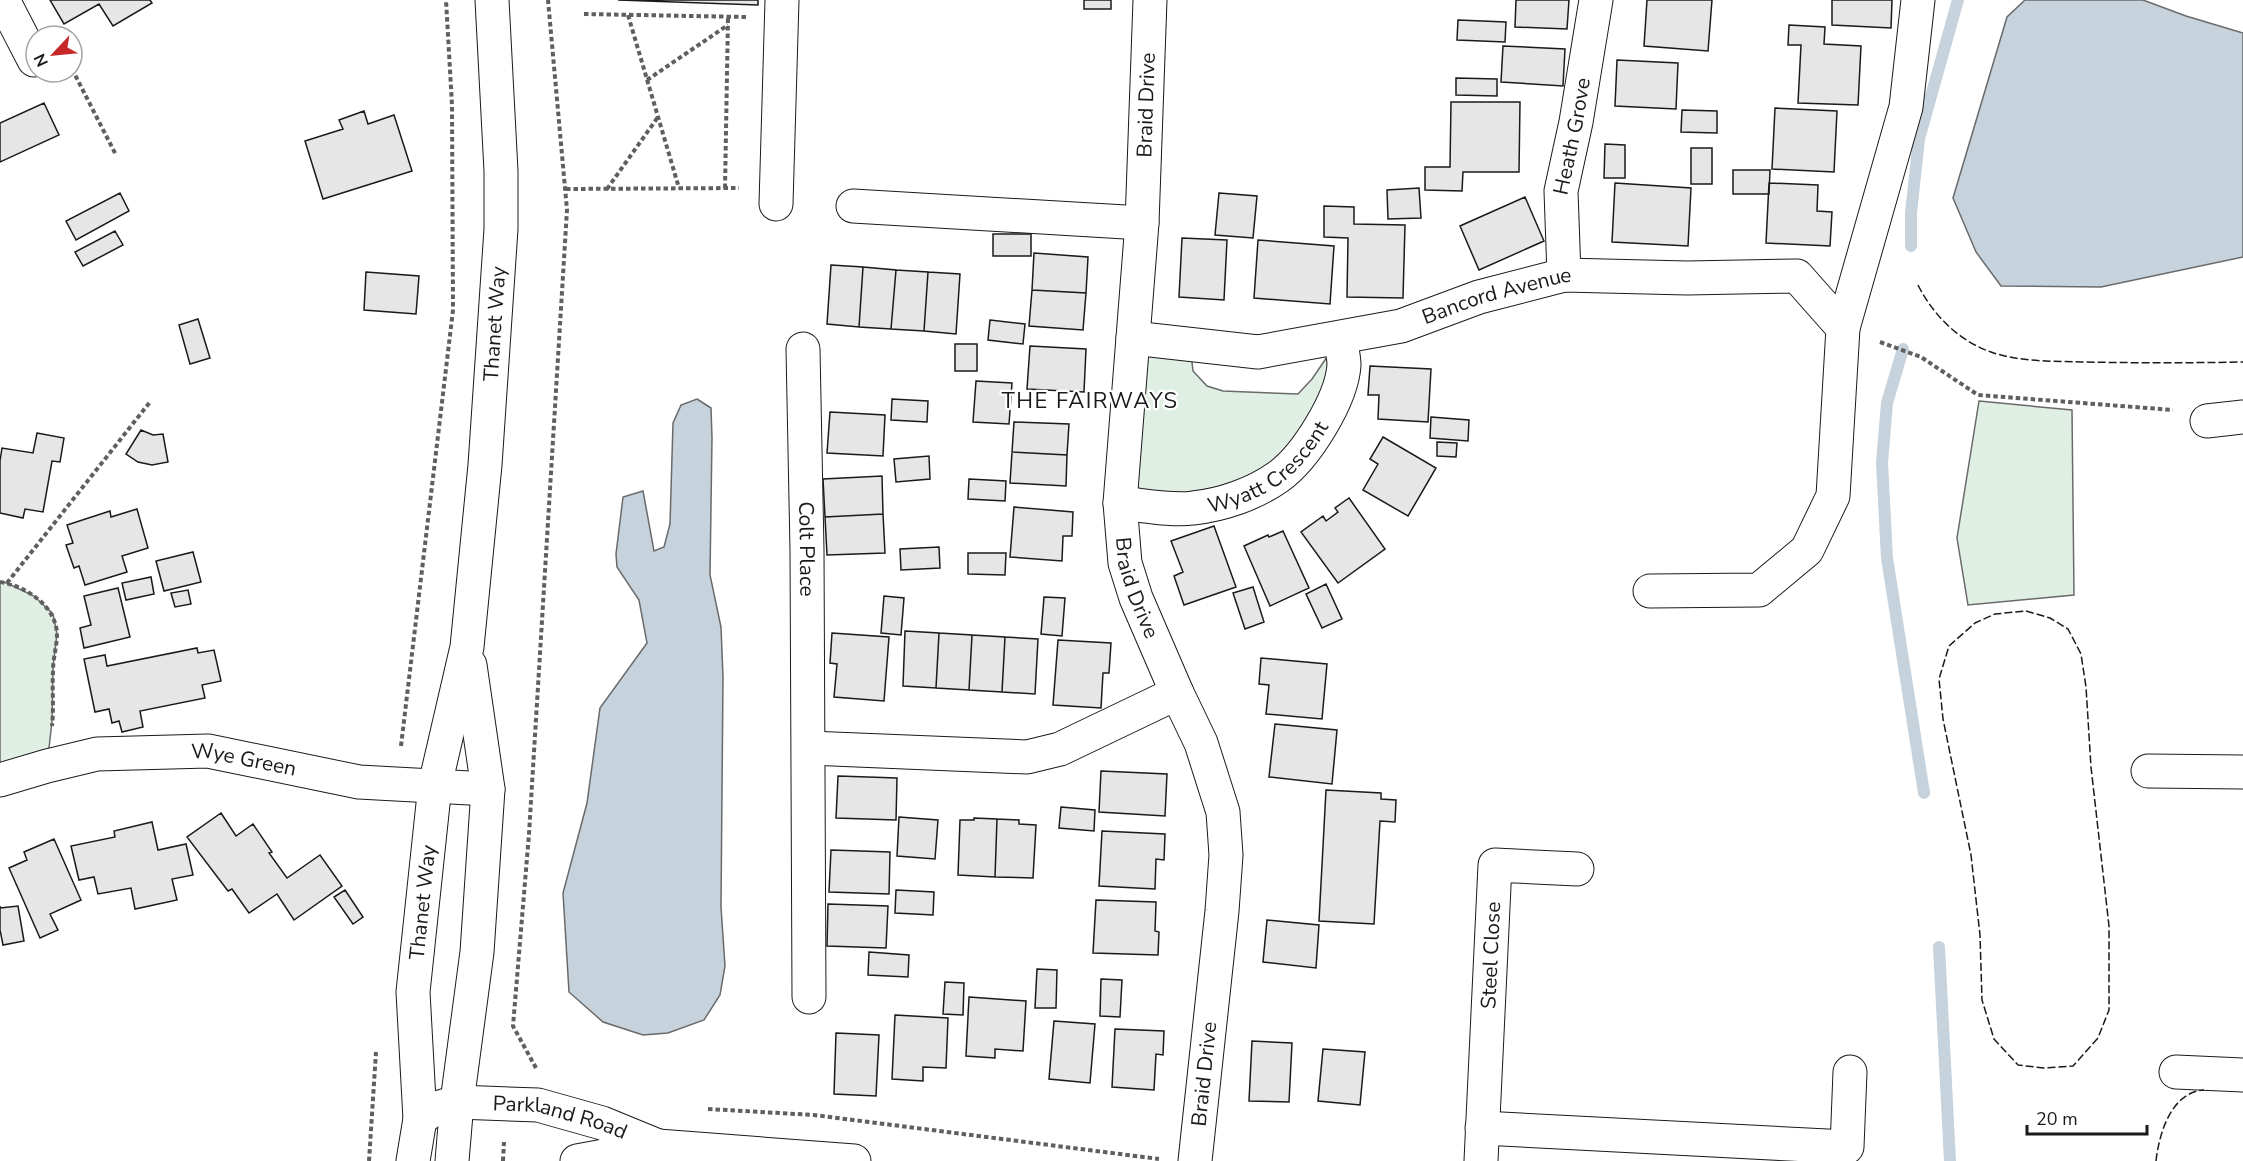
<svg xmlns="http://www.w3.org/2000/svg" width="2243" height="1161" font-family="'Nunito Sans',sans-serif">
<rect width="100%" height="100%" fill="#fff"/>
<path fill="#e0efe3" stroke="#6a6a6a" stroke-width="1.5" d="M1133,338l57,6 3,27 14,15 16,5 75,3 14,-15 28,-41 -7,69 -94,90 -119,6z
M1979,401l93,9 2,185 -106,10 -11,-67z
M0,582l7,1 27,13 19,18 4,20 -4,33 -1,54 -5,45 -47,14z"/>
<path fill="#c6d2dc" stroke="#6a6a6a" stroke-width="1.5" d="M2025,0h118l43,16 57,17v224l-142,30 -100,-1 -25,-34 -23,-54 54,-181z
M697,399l14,9 1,30 -2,137 11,52 2,50 -2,230 4,59 -5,29 -16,25 -36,13 -25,2 -40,-13 -34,-30 -6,-99 24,-90 13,-95 47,-65 -8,-43 -22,-33 -1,-13 7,-57 20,-6 11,60 10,-4 6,-23 3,-101 8,-18z"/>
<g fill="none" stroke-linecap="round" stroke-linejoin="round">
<path stroke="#c6d2dc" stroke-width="12" d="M1911,246v-33l8,-74 39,-139
M1903,349l-16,54 -5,60 5,95 37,235
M1939,947l11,214"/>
</g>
<path fill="#e6e6e6" stroke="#1a1a1a" stroke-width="1.5" d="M50,0h100l2,3 -39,23 -14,-22 -35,20z
M618,0h140v5z
M1084,0h27v9h-27z
M1516,0h53l-2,29 -52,-2z
M1647,0h65l-4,51 -64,-5z
M1832,0h60l-1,28 -59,-3z
M1458,20l48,2 -1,20 -48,-2z
M1789,25l36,2 -1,17 37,2 -3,59 -60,-2 3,-58h-13z
M1503,46l62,3 -2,37 -62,-4z
M1617,60l61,3 -2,46 -61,-3z
M1456,78l41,1v17l-41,-1z
M1451,102h69l-1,70h-56l-1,19 -37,-1v-23h25z
M44,103l15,32 -59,27v-39z
M1775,108l62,3 -3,61 -62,-3z
M1682,110l35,1v22l-36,-1z
M364,111l4,13 26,-9 18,56 -89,28 -18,-58 38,-12 -4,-9z
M1605,144l20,1v33h-21z
M1691,148h21v36h-21z
M1733,170h37l-1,24h-36z
M1615,183l76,5 -3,58 -76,-4z
M1769,183l49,2 -1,26 15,1 -2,34 -64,-3z
M1419,188l2,30 -33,1 -1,-29z
M120,193l9,18 -53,29 -10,-19z
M1219,193l38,3 -4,42 -38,-3z
M1525,197l19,44 -65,29 -19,-44z
M1324,206l30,1v17l51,1 -2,73 -56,-1 1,-59 -24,-1z
M115,231l8,14 -40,21 -8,-14z
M993,234h38v22h-38z
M1182,238l45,2 -3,60 -45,-3z
M1258,240l76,6 -4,58 -76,-6z
M1034,253l54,4 -2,36 -54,-3z
M831,265l32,2 -4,60 -32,-3z
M863,267l33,3 -5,59 -32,-2z
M896,270l32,2 -4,59 -33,-2z
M366,272l53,4 -3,38 -52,-4z
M928,272l32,2 -4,60 -32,-3z
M1032,290l54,3 -3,37 -54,-4z
M198,319l12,39 -20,6 -11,-39z
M990,320l35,4 -2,20 -35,-4z
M955,344h22v27h-22z
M1030,346l56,3 -2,43 -57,-3z
M1370,366l61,3 -3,53 -50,-3 1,-24h-11z
M976,381l36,2 -3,41 -36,-2z
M892,399l36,2 -1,21 -36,-2z
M830,412l55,3 -2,41 -56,-3z
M1431,417l38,3 -1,21 -38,-3z
M1014,422l55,2 -2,31 -55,-3z
M141,430l12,5 10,-1 5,28 -16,3 -14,-3 -12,-8z
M37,433l27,5 -4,24 -8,-1 -9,51 -18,-3 -2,9 -23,-5v-52l2,-13 31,5z
M1383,437l53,31 -28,48 -45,-26 15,-26 -8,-5z
M1437,442l20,1 -1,14 -19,-1z
M1012,452l55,3 -1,31 -56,-3z
M929,456l1,23 -34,3 -2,-23z
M882,476l1,38 -58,3 -2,-38z
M969,479l37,2 -1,20 -37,-2z
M1349,498l36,51 -47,34 -37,-51 22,-16 3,5 12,-9 -3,-4z
M1014,507l59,5 -1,24h-9l-1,25 -52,-4z
M137,509l11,39 -26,8 5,16 -42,13 -6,-19 -5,2 -8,-23 7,-2 -6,-18 43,-14 1,6z
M883,514l2,39 -58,2 -2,-38z
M1214,526l22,61 -52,18 -10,-29 9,-4 -12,-31z
M1283,531l26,57 -39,18 -26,-60 24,-11 1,2z
M939,547l1,21 -39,2 -1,-21z
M193,552l8,30 -37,9 -8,-30z
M968,553h38l-1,22 -37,-1z
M151,577l3,17 -28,6 -4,-17z
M1326,584l16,35 -20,9 -16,-34z
M1253,587l11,35 -19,7 -12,-36z
M118,588l12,49 -46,11 -4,-20 11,-3 -7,-29z
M188,590l3,14 -16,3 -4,-14z
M884,596l20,2 -3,37 -20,-2z
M1044,597l21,1 -3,38 -21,-2z
M905,631l34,2 -3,55 -33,-2z
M832,633l57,4 -5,64 -50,-4 3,-33 -7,-1z
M939,633l33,2 -3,55 -33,-2z
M972,635l33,2 -3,55 -33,-2z
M1005,637l33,2 -3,55 -33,-2z
M1058,640l53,3 -2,30h-6l-2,35 -48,-3z
M197,648l1,5 16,-3 7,31 -19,4 3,13 -65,13 3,16 -21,5 -3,-11 -7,2 -3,-14 -14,3 -11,-53 21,-4 2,11z
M1261,658l66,6 -5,55 -56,-5 3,-29 -10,-1z
M1275,724l62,6 -5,54 -63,-7z
M1101,771l66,3 -2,42 -66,-4z
M838,776l59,2 -1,42 -60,-2z
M1326,790l55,3v6l15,1 -1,22 -15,-1 -6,103 -55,-3z
M1061,807l34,3 -1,21 -35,-3z
M221,813l15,23 17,-12 19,28 -3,1 18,25 33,-23 22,31 -48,34 -17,-26 -28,19 -17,-24 -4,2 -41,-54z
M899,817l39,3 -3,39 -38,-3z
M974,818l23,1 -2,58 -37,-2 2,-55h14z
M997,819l22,1v4l17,1 -3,53 -38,-1z
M152,822l6,28 28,-6 7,31 -21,4 5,21 -42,9 -4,-21 -33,6 -4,-17 -15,3 -8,-34 44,-9 -1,-6z
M1102,831l63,3 -1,26 -8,-1 -1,30 -56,-3z
M54,839l27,61 -31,14 8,16 -18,8 -31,-70 18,-8 -3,-8z
M831,850l59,2 -1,42 -60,-2z
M345,890l18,27 -10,7 -19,-27z
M896,890l38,2 -1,23 -38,-2z
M1096,900l60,2 -1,29 4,1 -1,23 -65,-2z
M828,904l60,2 -2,42 -59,-2z
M0,906v2l18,-2 6,35 -21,4 -3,-15z
M1267,920l52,5 -3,43 -53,-6z
M869,952l40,3 -1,22 -40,-2z
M1037,969l20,1 -1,38h-21z
M1101,979l21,1 -2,37 -20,-1z
M945,982l19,1 -1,32 -20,-1z
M969,997l57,4 -3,50 -28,-2v9l-29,-2z
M895,1015l53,3 -2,50 -23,-1v14l-31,-2z
M1054,1021l41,3 -5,59 -41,-4z
M1115,1029l49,2 -1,24 -7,-1 -2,36 -42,-3z
M836,1033l43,2 -3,61 -42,-2z
M1252,1041l40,2 -3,59 -40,-1z
M1323,1049l42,3 -5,53 -42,-4z"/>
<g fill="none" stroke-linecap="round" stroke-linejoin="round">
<defs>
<g id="minor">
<path d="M3,0l31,60"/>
<path id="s1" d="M1150,0l-8,223 -22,280 5,60 11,35 41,95 24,50 22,69 3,43 -4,56 -27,250"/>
<path d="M776,204l6,-204"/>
<path d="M853,206l289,17"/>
<path id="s2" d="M1564,275l-3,-84 15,-69 20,-122"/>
<path d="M1843,328l63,-221 12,-107"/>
<path id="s3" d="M1133,338l125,14 143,-26 78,-29 85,-22 123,3 110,-2 46,52 -10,168 -26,54 -48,40 -109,1"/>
<path id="s4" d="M803,349l4,201 2,447"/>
<path d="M2207,421l36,-4"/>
<path id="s5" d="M1120,503c22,2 52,8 73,5 29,-3 61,-14 85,-31 28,-20 64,-78 66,-112 0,-9 -3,-19 -4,-27"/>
<path d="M809,748l218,9 33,-8 117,-56"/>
<path d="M2148,771l95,1"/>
<path id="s6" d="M0,780l47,-14 50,-12 111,-3 151,31 129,7"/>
<path d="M2176,1072l67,3"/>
<path id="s7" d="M420,1119l16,-11 21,-6 81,3 64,18 56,23"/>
<path d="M1482,1128l365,19 3,-75"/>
<path d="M577,1161l81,-15 196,15"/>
<path id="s8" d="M1481,1161l14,-296 82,4"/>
</g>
<g id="major">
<path id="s9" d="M413,1161l7,-42 -7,-127 22,-207 32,-138 18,-182 16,-236v-58l-9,-171"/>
<path d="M452,1161l5,-59 20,-150 11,-163 -18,-124"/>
</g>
</defs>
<use href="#minor" stroke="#1a1a1a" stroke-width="35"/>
<use href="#major" stroke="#1a1a1a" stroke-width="35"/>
<path stroke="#5f5f5f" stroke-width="4" stroke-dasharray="4.5 3" stroke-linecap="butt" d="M584,14l162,3
M628,15l51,173
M72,69l44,86
M647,80l81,-55
M725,188l3,-171
M566,189l173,-1
M607,189l51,-72
M1880,342l41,15 57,38 195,15
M0,582c26,4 56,24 57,52 0,12 -4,24 -4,37 -1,18 1,37 -1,55
M7,583l143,-181
M401,746l52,-436 -1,-205 -6,-105
M536,1068l-23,-42 16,-192 38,-624 -19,-210
M708,1109l106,6 345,44
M369,1161l7,-109
M503,1161l1,-19"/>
<use href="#minor" stroke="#fff" stroke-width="33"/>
<use href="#major" stroke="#fff" stroke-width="33"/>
<path stroke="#1a1a1a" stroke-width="1.5" stroke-dasharray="8 3" stroke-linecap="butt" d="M1918,285c15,30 41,56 73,67 28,10 61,9 91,10 54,1 107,1 161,0
M2026,611l24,7 18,11 13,25 5,33 5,80 18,159v84l-11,28 -25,28 -29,2 -26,-3 -24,-26 -12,-39 -2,-65 -9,-80 -28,-136 -4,-40 10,-33 26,-23 20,-9z
M2156,1161c3,-27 15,-69 48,-71"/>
</g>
<g text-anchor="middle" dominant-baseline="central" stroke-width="4.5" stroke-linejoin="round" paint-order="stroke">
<g font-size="21" fill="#1a1a1a" stroke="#fff">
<text transform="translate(1146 105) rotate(-88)">Braid Drive</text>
<text stroke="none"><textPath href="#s2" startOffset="140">Heath Grove</textPath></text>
<text stroke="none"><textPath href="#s3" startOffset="372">Bancord Avenue</textPath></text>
<text stroke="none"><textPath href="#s9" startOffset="844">Thanet Way</textPath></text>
<text stroke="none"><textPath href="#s5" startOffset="162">Wyatt Crescent</textPath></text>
<text stroke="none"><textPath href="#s4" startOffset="200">Colt Place</textPath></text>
<text stroke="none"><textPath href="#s1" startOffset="591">Braid Drive</textPath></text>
<text stroke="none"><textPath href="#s6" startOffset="248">Wye Green</textPath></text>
<text stroke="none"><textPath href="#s9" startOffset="260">Thanet Way</textPath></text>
<text stroke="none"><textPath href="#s8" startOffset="206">Steel Close</textPath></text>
<text transform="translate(1204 1074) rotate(-84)">Braid Drive</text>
<text stroke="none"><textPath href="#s7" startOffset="146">Parkland Road</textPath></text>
</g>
<g font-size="22" letter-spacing="1.5" fill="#1a1a1a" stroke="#fff">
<text x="1090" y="401">THE FAIRWAYS</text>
</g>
</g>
<g transform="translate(54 54) rotate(244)"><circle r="28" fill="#ffffff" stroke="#a3a3a3" stroke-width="1.5"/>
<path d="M0-4.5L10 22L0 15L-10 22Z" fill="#c62828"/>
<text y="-9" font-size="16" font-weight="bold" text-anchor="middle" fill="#1a1a1a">N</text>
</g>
<path d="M2027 1125v9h120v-9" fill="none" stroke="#1a1a1a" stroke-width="3"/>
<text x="2036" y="1125" font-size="18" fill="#1a1a1a" stroke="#ffffff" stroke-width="4.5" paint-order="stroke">20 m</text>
</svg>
